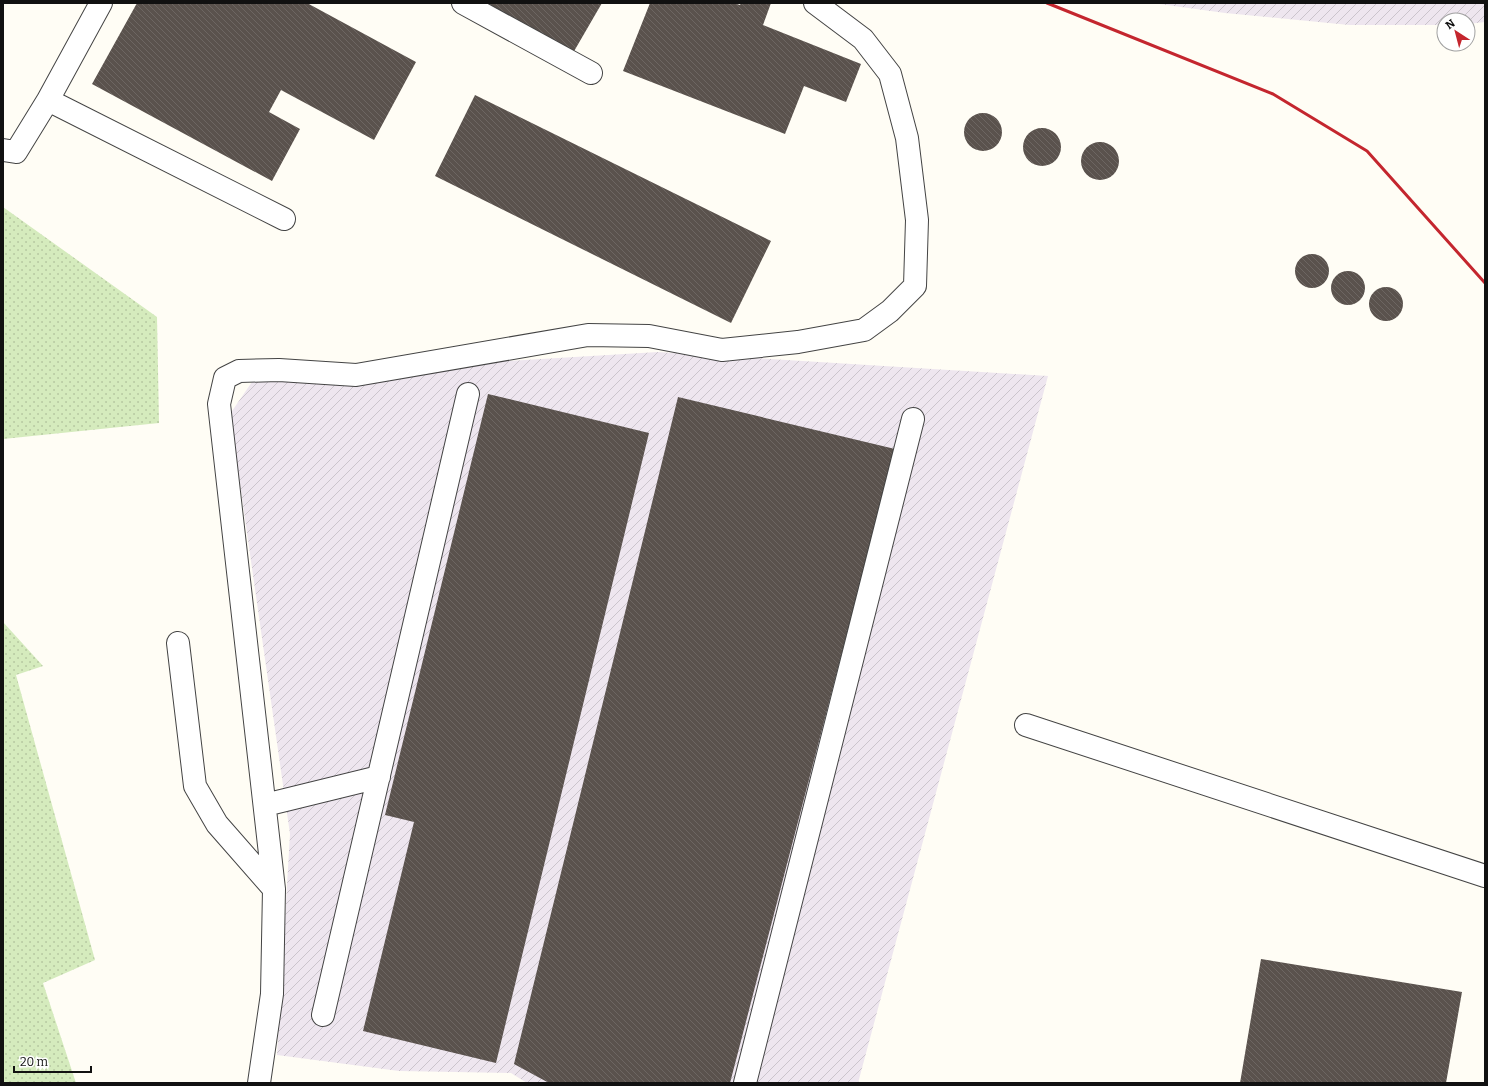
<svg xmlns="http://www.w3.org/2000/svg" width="1488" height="1086" font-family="Bitter,serif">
<defs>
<pattern id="industrial-furrows" width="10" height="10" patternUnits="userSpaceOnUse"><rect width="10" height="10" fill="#eee6ef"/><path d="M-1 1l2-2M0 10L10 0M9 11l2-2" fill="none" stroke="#cbc4cc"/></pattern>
<pattern id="grass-dots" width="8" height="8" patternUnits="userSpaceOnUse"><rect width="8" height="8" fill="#d5ebbd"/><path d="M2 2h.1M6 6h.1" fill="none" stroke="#b6c8a1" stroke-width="1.8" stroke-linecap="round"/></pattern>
<pattern id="building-back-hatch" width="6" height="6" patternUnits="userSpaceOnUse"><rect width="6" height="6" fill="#5a524d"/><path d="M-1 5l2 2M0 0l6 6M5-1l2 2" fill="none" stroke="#6d6662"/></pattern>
</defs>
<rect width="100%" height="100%" fill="#fffdf5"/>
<path fill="url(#industrial-furrows)" d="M1152,3h333v19l-17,2v-4h-24v5h-95l-124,-12z
M658,352l390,24 -190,707h-331l-16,-10 -112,-2 -122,-16 13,-221 -60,-420 26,-38z"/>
<path fill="url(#grass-dots)" d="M3,207l154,110 2,106 -156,16z
M3,622l40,44 -27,9 79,285 -52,23 33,100h-73z"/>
<path fill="url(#building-back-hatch)" d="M137,3h170l109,59 -42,78 -93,-50 -12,22 31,17 -28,52 -180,-97z
M487,3h115l-29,50z
M650,3h84l6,2 1,-2h30l-8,22 98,39 -15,38 -42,-16 -19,48 -162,-63z
M475,95l296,146 -40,82 -296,-147z
M964 132a19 19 0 1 1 38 0a19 19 0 1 1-38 0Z
M1023 147a19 19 0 1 1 38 0a19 19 0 1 1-38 0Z
M1081 161a19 19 0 1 1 38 0a19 19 0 1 1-38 0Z
M1295 271a17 17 0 1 1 34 0a17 17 0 1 1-34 0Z
M1331 288a17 17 0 1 1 34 0a17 17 0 1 1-34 0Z
M1369 304a17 17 0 1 1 34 0a17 17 0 1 1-34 0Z
M488,394l161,39 -153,630 -133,-32 51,-209 -29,-7z
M678,397l217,52 -165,634h-181l-35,-19z
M1261,959l201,33 -16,91h-206z"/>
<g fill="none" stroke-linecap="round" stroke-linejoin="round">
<defs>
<path id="minor" d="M463,3l128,70
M48,100l53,-97
M3,150l13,2 32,-52 236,119
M178,643l17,143 22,38 57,65
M1026,725l459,151
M265,805l114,-28
M323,1015l145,-621
M259,1083l13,-89 2,-105 -55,-485 6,-26 14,-7 40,-1 77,5 232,-40 61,1 73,14 76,-8 66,-12 26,-19 25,-25 2,-66 -10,-82 -17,-64 -27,-35 -48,-36
M745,1083l168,-664"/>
</defs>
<use href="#minor" stroke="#444" stroke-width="24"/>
<use href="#minor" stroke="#fff" stroke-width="22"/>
<path stroke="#c4262e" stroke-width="3" d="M1047,3l226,91 94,57 118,132"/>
</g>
<rect width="1488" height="1086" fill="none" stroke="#111111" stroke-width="8"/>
<g transform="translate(1456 32) rotate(324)"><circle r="19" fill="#ffffff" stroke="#a0a0a0"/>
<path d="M0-3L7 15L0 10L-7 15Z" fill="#c4262e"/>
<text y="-6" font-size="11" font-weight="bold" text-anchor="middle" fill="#111111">N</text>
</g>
<path d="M14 1066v6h77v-6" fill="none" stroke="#111111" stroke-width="2"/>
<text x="20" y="1066" font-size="12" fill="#111111" stroke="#ffffff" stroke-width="3" paint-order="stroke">20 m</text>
</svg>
